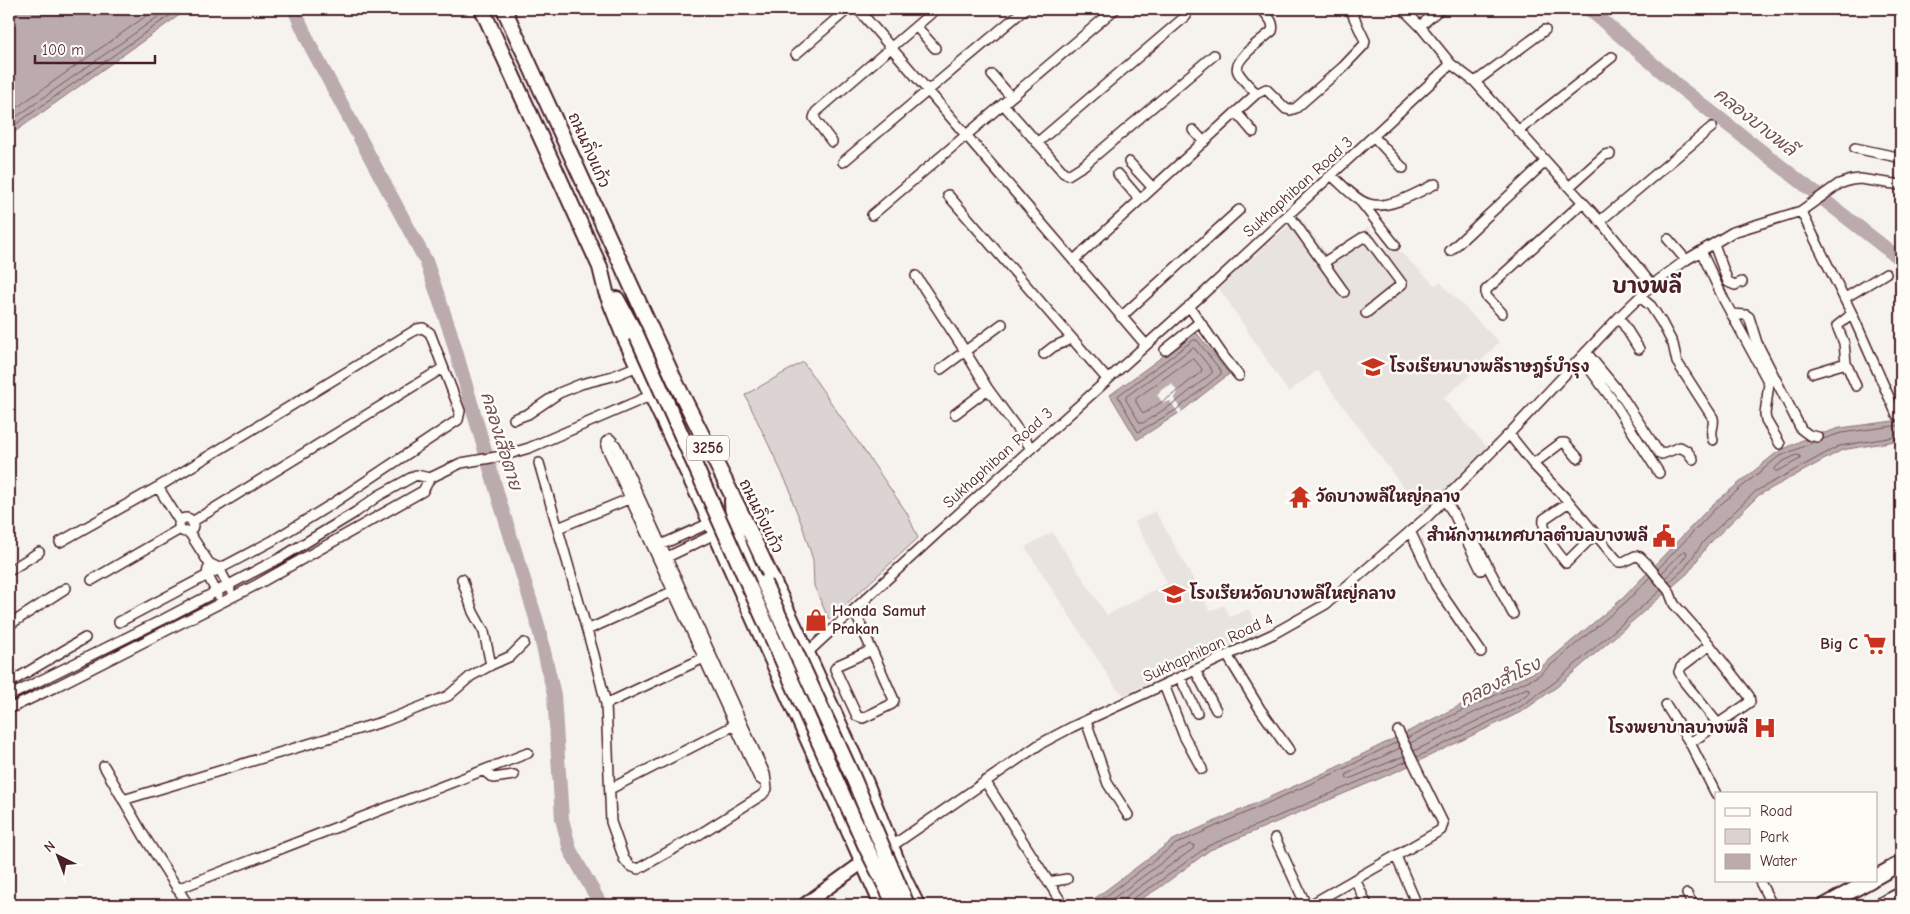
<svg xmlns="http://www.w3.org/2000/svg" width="1910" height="914" font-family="'Comic Neue','Playpen Sans Thai',sans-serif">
<rect width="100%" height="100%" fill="#f6f3ef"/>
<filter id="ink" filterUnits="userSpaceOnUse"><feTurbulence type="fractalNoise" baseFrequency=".02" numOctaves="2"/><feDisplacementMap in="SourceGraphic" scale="10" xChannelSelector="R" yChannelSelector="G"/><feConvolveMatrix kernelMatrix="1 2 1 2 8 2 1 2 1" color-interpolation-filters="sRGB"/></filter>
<g filter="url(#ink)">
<path fill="#e9e3e0" d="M1299,216l29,39 40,-28 18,24 7,-6 42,40 5,-3 59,60 -36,40 -20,16 46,51 -67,64 -105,-142 -29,21 -69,-104z
M1155,511l38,67 17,33 14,-6 6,12 19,-8 11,23 -136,63 -8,-7 -91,-141 27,-15 55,83 60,-32 -32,-61z"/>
<path fill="#dcd4d2" stroke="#937a7e" d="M803,362l104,151 11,25 -89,82 -15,-34 -1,-26 -11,-35 -10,-25 -1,-8 -46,-97z"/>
<path fill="#bbabac" stroke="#8e7378" d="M9,9h179l-179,127z
M1196,332l33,42 -47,37 -45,29 -27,-45z
M1901,420v20l-59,10 -83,45 -51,50 -20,28 -130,113 -35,25 -123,59 -190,80 -51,38 -28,17h-45l87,-65 162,-72 126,-63 74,-33 88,-74 89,-93 64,-52 26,-13 38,-12z"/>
<path fill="#f6f3ef" d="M1172,384l6,9 -4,6 8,12 -3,3 -9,-13 -7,2 -6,-8 3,-2 -1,-2z"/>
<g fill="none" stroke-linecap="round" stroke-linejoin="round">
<path stroke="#77575f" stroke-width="1" d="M9,113l147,-104
M9,122l160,-113
M9,129l170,-120
M1194,340h3l24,31v3l-45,36 -38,22 -20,-36z
M1193,348l2,1 17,21v3l-36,29 -33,21h-3l-14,-23v-3z
M1191,359h3l8,10 -1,3 -30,24 -26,17 -3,-1 -6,-10v-3z
M1823,439l18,-6 60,-8
M1797,455l3,1v3l-22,12h-3v-3l7,-6z
M1658,569l57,-60 63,-52 36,-15
M1662,573l21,-22h3l1,3 -8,11 -14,13
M1669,582l15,-13 20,-28 52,-50 83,-45 62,-10
M1407,738l56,-28 75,-34 88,-74 24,-25
M1410,743l117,-55 3,1v3l-14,10 -102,49
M1400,748l-53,26 -1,4 3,1 55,-23
M1417,757l103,-50 35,-25 106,-92
M1094,905l82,-61 161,-72 60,-30
M1104,905l75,-55 12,-6 3,1 -1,4 -65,46 -4,5 -1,5
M1130,905l2,-6 24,-15 52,-38 199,-85"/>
<path stroke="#bbabac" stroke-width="14" d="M294,9l17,38 115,214 24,70 49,168 39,126 16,70 8,124 8,31 31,55
M1589,9l93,80 219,171"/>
<defs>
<path id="street" d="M858,9l288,336
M1403,9l17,17 31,38 24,18 94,105 31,34 52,64
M916,26l19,22
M1420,26l20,-17
M796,54l52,-45
M992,75l19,22
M1475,82l70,-52
M1256,94c-5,-7 -14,-14 -18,-22 -6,-12 25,-33 34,-41 3,-9 -5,-15 -10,-22
M1003,104l61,69 4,2 16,-10 130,-110
M1236,112l17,20
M1193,130l11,12
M1518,131l94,-74
M1374,137l29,31
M832,142l-18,-24 2,-6 120,-103
M1037,143l149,-127
M1855,148l42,9 4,3
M843,162l182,-153
M1129,162l24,26
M1118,174l22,26
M1332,176c11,9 23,24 37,28 19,6 50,-12 66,-20
M1569,187l36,-32 5,-1
M948,195l159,184
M1361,202l34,43
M1801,211l51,103 45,101
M872,215l243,-206
M1289,215l55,77
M1600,221l112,-94
M1668,239l18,21
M1714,244l14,38 7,3 7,-3
M1450,251l96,-90
M1701,251l23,49 45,83 -4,31 1,6 14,24
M1074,260l182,-166 10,-5 20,20 4,1 6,-2 47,-41 21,-22 1,-4 -15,-32
M1323,263l39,-25 3,-1 5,4 32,43 -36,29
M916,276l49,75 23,38 43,59
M1640,297l11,9 11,17 11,21 4,18 36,56c2,8 -4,13 0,22
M1845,298l41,-25
M1189,306l35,51 15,19
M1502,313l-16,-17v-6l97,-88
M1731,314l15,1 3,2 8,26 44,86 8,6 9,2
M1852,314l-15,12 7,17 2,20 10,23
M1121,317l118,-107
M1619,317l20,32
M1165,350l35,-28
M1586,352l33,40 40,61 3,1 18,-7 7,4 6,8
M1044,354l9,-7 18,-8
M1581,357l30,41 48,75
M941,369l61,-45
M1813,373l33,-10
M955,414l33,-25
M514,419l14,-5 31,-21 22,-9 32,-8 25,-10
M1509,434l24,30 36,38 47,57 3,3h4l12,-6 5,1 5,5 24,29 5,13 31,35 44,57 1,6 -60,41
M539,463l55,192 12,49 5,118 13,37 6,7 8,3 62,-35 62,-39 5,-6 -2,-15 -149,-328 -6,-7 -4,3v4l153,332 7,5
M1533,464l28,-21h4l13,15
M158,487l22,35
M1444,499l10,15 27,56
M1569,502l-25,17c-2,17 13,32 22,44l29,-29
M179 525a7 7 0 1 1 14 0a7 7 0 1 1-14 0Z
M192,522l251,-154
M558,528l78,-32
M1410,531l26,55 45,66
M189,532l20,31 10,5 11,21
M60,542l98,-55 259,-158 6,-1 7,5 30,78 -2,9 -126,84 -60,37 -153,81
M1469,545l7,-1 37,70
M656,547l54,-24
M661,560l54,-26
M208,569l-1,5 11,21
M9,571l30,-19
M92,580l88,-51
M854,610l40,90 -2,4 -29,14 -6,-2 -22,-47 3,-4 34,-15
M9,625l57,-37
M587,630l91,-41
M1710,645l-29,22 -2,5 6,11 34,42
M807,653l128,-118 268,-241 248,-230
M1227,655l33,54 29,41
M491,665l20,-9 13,-13
M1195,670l21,40
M1180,677l17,36
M9,683l76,-45
M1164,685l20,51 18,33
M9,696l157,-78 116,-61 74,-45 22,-16 38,-21 14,3 31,-15 41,-7 27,-8 123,-53
M606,704l102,-48
M1666,705l24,38 26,51
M9,709l48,-23 201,-102 165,-93 7,-13
M1086,721l22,63 20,31
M104,766l40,70 44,69
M484,771l9,7 21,-3
M985,781l78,124
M610,789l129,-66
M123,800l262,-79 63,-25 23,-20 20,-11 -7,-33 -11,-20 -11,-33
M1275,838l31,67
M892,846l148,-102 32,-17 201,-93 53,-30 102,-88 81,-82 110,-117 33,-32 34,-25 47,-28 68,-21 38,-27 12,-4 9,-1 41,6
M1396,856l21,49
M1355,879l12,26
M1759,880l13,25
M1048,882l19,-3
M177,889l351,-136
M1687,894l6,11
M1310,905l131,-75 2,-7 -45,-92"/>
<path id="secondary" d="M804,905l66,-48"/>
<path id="primary" d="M482,9l118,258 6,25 16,40 77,165 183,408
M504,9l170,370 69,138 64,136 59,130 39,98 12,24
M617,299l20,37
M732,500l1,26 7,21 84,190
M1876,877l25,-14
M1826,905l45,-25
M1881,905l20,-10"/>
</defs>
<use href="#street" stroke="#4a1f2b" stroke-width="12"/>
<use href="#secondary" stroke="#4a1f2b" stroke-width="16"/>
<use href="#primary" stroke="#4a1f2b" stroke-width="18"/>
<use href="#street" stroke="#fdfcf7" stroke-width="9"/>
<use href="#secondary" stroke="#fdfcf7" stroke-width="12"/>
<use href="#primary" stroke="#fdfcf7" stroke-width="14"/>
<defs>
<path id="primary-bridge" d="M637,336l229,511 29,58
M764,583l88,192 55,130"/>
</defs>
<use href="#primary-bridge" stroke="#4a1f2b" stroke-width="18" stroke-linecap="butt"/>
<use href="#primary-bridge" stroke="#fdfcf7" stroke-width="14"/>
</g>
</g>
<defs>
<symbol id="school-bare" viewBox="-9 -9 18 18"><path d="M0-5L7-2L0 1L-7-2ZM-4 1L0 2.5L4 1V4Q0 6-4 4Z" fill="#c8321e" stroke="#fdfcf7" stroke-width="2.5" paint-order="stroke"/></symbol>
<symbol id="temple-bare" viewBox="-9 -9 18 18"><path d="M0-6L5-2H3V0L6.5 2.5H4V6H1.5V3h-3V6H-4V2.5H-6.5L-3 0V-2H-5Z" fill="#c8321e" stroke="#fdfcf7" stroke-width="2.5" paint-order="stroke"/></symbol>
<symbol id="civic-bare" viewBox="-9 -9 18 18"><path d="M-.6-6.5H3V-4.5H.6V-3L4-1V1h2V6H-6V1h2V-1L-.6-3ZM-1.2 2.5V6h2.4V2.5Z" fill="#c8321e" stroke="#fdfcf7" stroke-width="2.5" paint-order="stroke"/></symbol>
<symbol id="shop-bare" viewBox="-9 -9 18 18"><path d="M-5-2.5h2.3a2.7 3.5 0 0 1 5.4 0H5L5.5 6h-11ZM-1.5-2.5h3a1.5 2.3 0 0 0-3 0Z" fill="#c8321e" stroke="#fdfcf7" stroke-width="2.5" paint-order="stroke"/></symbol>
<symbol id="supermarket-bare" viewBox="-9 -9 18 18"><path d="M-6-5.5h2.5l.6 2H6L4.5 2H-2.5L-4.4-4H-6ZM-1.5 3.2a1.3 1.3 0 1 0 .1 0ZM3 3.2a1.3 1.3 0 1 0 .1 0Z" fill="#c8321e" stroke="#fdfcf7" stroke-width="2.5" paint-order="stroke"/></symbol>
<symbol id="hospital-bare" viewBox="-9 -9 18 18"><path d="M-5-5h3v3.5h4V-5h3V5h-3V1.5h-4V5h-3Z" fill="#c8321e" stroke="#fdfcf7" stroke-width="2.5" paint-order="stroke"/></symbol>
</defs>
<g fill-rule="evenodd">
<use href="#school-bare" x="1357" y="351" width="32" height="32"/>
<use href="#temple-bare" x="1284" y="481" width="32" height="32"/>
<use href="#civic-bare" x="1648" y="520" width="32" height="32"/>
<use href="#school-bare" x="1158" y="578" width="32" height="32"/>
<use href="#shop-bare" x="800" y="604" width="32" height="32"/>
<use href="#supermarket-bare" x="1859" y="628" width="32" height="32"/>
<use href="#hospital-bare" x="1749" y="712" width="32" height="32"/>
</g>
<g text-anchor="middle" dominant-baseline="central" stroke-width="5" stroke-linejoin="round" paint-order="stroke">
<rect fill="#fdfcf7" stroke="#806168" stroke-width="1" x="687" y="435.5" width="42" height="25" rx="4"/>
<g font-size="15" font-weight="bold" fill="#4a1f2b">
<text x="708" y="448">3256</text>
</g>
<g font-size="16" fill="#4a1f2b" stroke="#fdfcf7">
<text transform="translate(589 150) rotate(66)">ถนนกิ่งแก้ว</text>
<text transform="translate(1298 187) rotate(-42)">Sukhaphiban Road 3</text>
<text transform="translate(998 458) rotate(-42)">Sukhaphiban Road 3</text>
<text transform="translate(761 516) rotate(64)">ถนนกิ่งแก้ว</text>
<text transform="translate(1208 648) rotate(-25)">Sukhaphiban Road 4</text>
</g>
<g font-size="16" font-weight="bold" fill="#4a1f2b" stroke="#fdfcf7" text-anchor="start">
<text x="1390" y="367">โรงเรียนบางพลีราษฎร์บำรุง</text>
<text x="1316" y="497">วัดบางพลีใหญ่กลาง</text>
<text x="1648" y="536" text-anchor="end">สำนักงานเทศบาลตำบลบางพลี</text>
<text x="1190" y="594">โรงเรียนวัดบางพลีใหญ่กลาง</text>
<text x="832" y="611">Honda Samut<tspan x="832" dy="18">Prakan</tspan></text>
<text x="1858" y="644" text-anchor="end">Big C</text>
<text x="1748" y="728" text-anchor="end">โรงพยาบาลบางพลี</text>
</g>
<g font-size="18" font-style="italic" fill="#725058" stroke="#fdfcf7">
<text transform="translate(1755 122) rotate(38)">คลองบางพลี</text>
<text transform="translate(501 441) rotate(73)">คลองเสือตาย</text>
<text transform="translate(1500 682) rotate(-26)">คลองสำโรง</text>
</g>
<g font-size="21" font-weight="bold" fill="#4a1f2b" stroke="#fdfcf7">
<text x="1647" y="286">บางพลี</text>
</g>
</g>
<rect width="1910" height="914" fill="none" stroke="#fdfcf7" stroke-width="30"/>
<rect x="15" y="15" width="1880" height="884" fill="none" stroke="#4a1f2b" stroke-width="2" filter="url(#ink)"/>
<rect x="1715" y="792" width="162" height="90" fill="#fdfcf7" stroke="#b5a4a5"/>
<rect x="1725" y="808" width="25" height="8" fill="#fdfcf7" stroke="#b5a4a5"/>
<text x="1760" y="816" font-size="15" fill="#4a1f2b">Road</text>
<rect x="1725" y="829" width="25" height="15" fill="#dcd4d2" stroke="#b5a4a5"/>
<text x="1760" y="842" font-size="15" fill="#4a1f2b">Park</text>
<rect x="1725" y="854" width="25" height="15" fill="#bbabac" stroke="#b5a4a5"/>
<text x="1760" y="866" font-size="15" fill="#4a1f2b">Water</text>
<g transform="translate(58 856) rotate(318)" stroke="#fdfcf7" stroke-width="4" paint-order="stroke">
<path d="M0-4L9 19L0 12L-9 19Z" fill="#4a1f2b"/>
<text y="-8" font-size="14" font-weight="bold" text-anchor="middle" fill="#4a1f2b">N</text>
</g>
<path d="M35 55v8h120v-8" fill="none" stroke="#4a1f2b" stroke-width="2.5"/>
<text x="42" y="55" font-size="15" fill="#4a1f2b" stroke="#fdfcf7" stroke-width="4" paint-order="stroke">100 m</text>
</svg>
